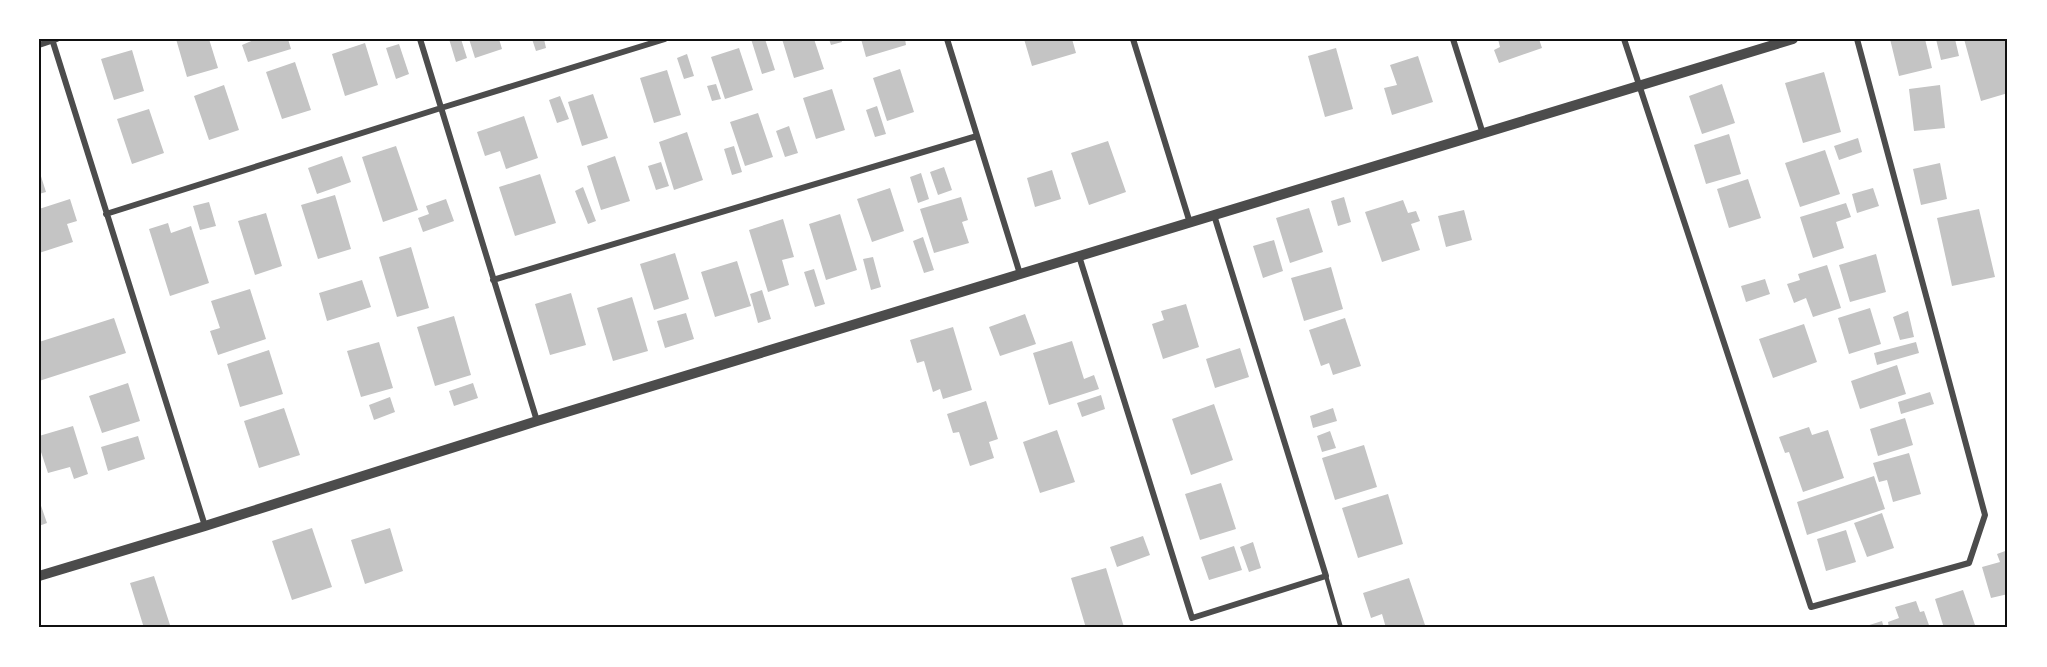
<svg xmlns="http://www.w3.org/2000/svg" width="2047" height="667" font-family="'Archivo Narrow',sans-serif">
<rect width="100%" height="100%" fill="#fff"/>
<path fill="#c4c4c4" d="M176,39h33l9,29 -31,9z
M256,39h32l3,10 -43,13 -6,-17z
M449,39h12l6,19 -11,4z
M469,39h30l3,10 -27,9z
M532,39h12l2,9 -10,3z
M751,39h14l10,31 -13,4z
M782,39h32l10,30 -30,9z
M829,39h12l1,3 -11,3z
M861,39h44l1,6 -40,12z
M1024,39h48l4,14 -44,13z
M1498,39h41l3,9 -43,15 -5,-13 6,-3z
M1890,39h35l7,29 -33,8z
M1936,39h19l4,17 -18,4z
M1964,39h44v54l-27,8z
M365,43l13,42 -33,11 -13,-42z
M399,44l10,30 -13,5 -10,-31z
M739,48l14,42 -28,9 -14,-42z
M1336,48l17,61 -28,8 -17,-61z
M132,50l12,41 -30,9 -13,-41z
M687,54l7,22 -10,3 -7,-21z
M1418,56l15,46 -41,13 -8,-27 13,-3 -7,-20z
M295,62l16,48 -29,9 -16,-47z
M900,69l14,43 -27,9 -14,-43z
M667,70l14,45 -27,8 -14,-45z
M1824,72l17,60 -38,11 -18,-60z
M716,84l5,15 -9,2 -5,-15z
M1722,84l13,39 -33,11 -13,-38z
M224,85l15,45 -30,10 -15,-44z
M1940,85l5,43 -31,3 -5,-42z
M832,89l13,41 -29,9 -13,-41z
M593,94l15,44 -26,8 -14,-44z
M560,96l9,23 -12,4 -8,-23z
M877,106l9,28 -11,3 -9,-27z
M149,109l15,44 -32,11 -15,-45z
M758,113l15,44 -28,9 -15,-44z
M524,116l14,42 -32,11 -6,-18 -15,5 -8,-24z
M789,126l9,27 -13,4 -9,-26z
M687,132l16,48 -29,10 -15,-48z
M1729,134l12,40 -35,10 -12,-39z
M1858,138l4,14 -23,8 -5,-14z
M1108,141l18,51 -37,13 -18,-52z
M396,146l22,64 -35,12 -21,-65z
M734,146l8,26 -10,3 -8,-26z
M1825,150l15,44 -40,13 -15,-44z
M342,156l9,26 -34,12 -9,-26z
M615,156l15,45 -29,9 -14,-44z
M661,162l8,24 -13,4 -8,-24z
M1940,163l7,36 -26,6 -8,-36z
M944,167l8,23 -14,5 -8,-23z
M39,170l7,22 -7,2z
M1052,170l9,29 -26,8 -8,-29z
M921,173l8,26 -11,4 -8,-26z
M540,174l16,49 -41,13 -16,-49z
M1748,179l13,39 -32,10 -12,-39z
M583,187l13,34 -8,3 -13,-33z
M890,188l14,43 -32,11 -15,-43z
M1873,188l6,18 -22,7 -5,-19z
M335,195l16,54 -33,10 -17,-54z
M961,197l7,23 -6,2 7,21 -35,10 -14,-44z
M1344,197l7,25 -13,4 -7,-25z
M70,199l7,22 -10,3 6,18 -34,11v-44z
M446,199l8,22 -31,11 -5,-14 11,-4 -3,-8z
M1403,200l5,13 8,-2 4,10 -9,3 9,26 -38,12 -17,-50z
M209,202l7,24 -16,4 -7,-24z
M1846,203l5,14 -15,5 8,26 -31,10 -13,-41z
M1309,208l14,44 -33,11 -14,-45z
M1979,209l16,68 -43,9 -15,-68z
M1464,210l8,30 -26,7 -8,-31z
M266,213l16,53 -27,9 -17,-54z
M840,214l17,56 -31,10 -17,-56z
M783,219l11,38 -12,3 7,25 -21,7 -19,-62z
M168,223l3,10 20,-7 18,57 -39,13 -21,-67z
M923,237l11,33 -10,3 -11,-32z
M1274,240l9,31 -20,7 -10,-32z
M411,247l18,61 -32,9 -18,-60z
M675,253l14,46 -35,11 -14,-46z
M1876,254l10,38 -36,10 -11,-37z
M873,257l8,30 -10,3 -8,-31z
M737,261l14,45 -36,11 -14,-45z
M1827,265l14,43 -28,9 -7,-19 -12,5 -7,-19 13,-4 -2,-6z
M1331,267l12,42 -39,12 -13,-43z
M814,269l11,35 -10,3 -11,-35z
M1765,279l5,15 -24,8 -5,-16z
M362,280l9,27 -44,14 -8,-28z
M250,289l16,50 -48,16 -8,-24 10,-3 -9,-27z
M762,290l9,29 -13,4 -8,-29z
M571,293l15,52 -36,10 -15,-51z
M632,297l16,54 -35,10 -16,-53z
M1186,304l13,43 -36,12 -11,-35 12,-4 -3,-9z
M1870,308l11,36 -32,10 -11,-36z
M1908,311l6,26 -14,3 -7,-23z
M686,313l8,26 -29,9 -8,-27z
M1025,314l11,30 -36,12 -11,-29z
M454,316l17,59 -36,11 -18,-59z
M114,318l12,35 -87,28v-39z
M1345,318l16,48 -28,9 -4,-12 -8,3 -12,-36z
M1804,324l13,38 -44,16 -14,-39z
M953,327l19,63 -29,9 -3,-10 -7,3 -9,-31 -7,2 -7,-23z
M1072,341l12,38 10,-4 5,14 -50,16 -16,-52z
M379,342l14,46 -32,9 -14,-46z
M1916,342l3,11 -42,12 -3,-12z
M1240,348l9,29 -34,11 -9,-29z
M269,350l14,44 -43,13 -13,-43z
M1897,365l9,29 -46,15 -9,-28z
M128,383l12,38 -38,12 -13,-37z
M473,383l5,15 -24,8 -5,-15z
M1930,392l4,12 -33,10 -3,-12z
M1101,395l4,14 -23,8 -5,-14z
M390,397l5,15 -21,8 -5,-15z
M986,401l12,38 -9,3 5,16 -24,8 -11,-34 -6,1 -6,-19z
M1214,404l19,56 -42,15 -19,-56z
M284,408l16,47 -41,13 -15,-47z
M1333,408l4,13 -24,7 -3,-12z
M1905,418l8,27 -35,11 -8,-27z
M73,426l15,48 -14,5 -4,-12 -22,6 -9,-27v-10z
M1809,427l3,8 16,-5 16,48 -41,14 -14,-40 -4,1 -6,-16z
M1057,430l18,52 -35,11 -17,-51z
M1330,431l6,17 -14,4 -5,-16z
M138,436l7,23 -37,12 -7,-24z
M1364,445l13,42 -42,13 -13,-42z
M1909,453l12,41 -28,8 -6,-22 -8,2 -6,-19z
M1874,476l11,33 -78,26 -10,-33z
M1221,483l15,46 -36,11 -15,-46z
M1388,494l15,50 -45,14 -16,-50z
M39,500l8,23 -8,3z
M1882,513l12,35 -27,9 -13,-34z
M312,528l20,59 -40,13 -20,-59z
M390,528l13,43 -38,13 -14,-44z
M1846,530l10,32 -30,9 -9,-32z
M1143,536l7,19 -33,12 -7,-20z
M1253,542l8,26 -12,4 -9,-25z
M1234,546l8,24 -33,10 -8,-23z
M2008,550v44l-17,4 -9,-31 18,-5 -3,-8z
M1106,568l18,59 -38,1 -15,-50z
M154,576l17,52h-27l-14,-45z
M1409,578l16,47 -9,3h-30l-4,-14 -11,4 -8,-25z
M1963,590l13,38h-32l-9,-29z
M1916,601l4,11 4,-1 6,17h-41l-1,-6 11,-4 -4,-11z
M1882,621l2,7h-24z"/>
<g fill="none" stroke-linecap="round" stroke-linejoin="round">
<path stroke="#4c4c4c" stroke-width="4.5" d="M1326,576l15,52"/>
<path stroke="#4c4c4c" stroke-width="6" d="M52,39c50,163 103,324 153,487
M420,39l117,382
M947,39l73,235
M1133,39l57,184
M1453,39l30,95
M1624,39l187,568 158,-44 16,-48 -128,-476
M39,45l18,-6
M106,214l335,-106 224,-69
M1079,256l113,362 134,-42 -112,-361
M493,280l484,-144"/>
<path stroke="#4c4c4c" stroke-width="10" d="M39,576l166,-50 332,-105 1256,-382"/>
</g>
<rect width="2047" height="667" fill="none" stroke="#ffffff" stroke-width="81"/>
<rect x="40" y="40" width="1966" height="586" fill="none" stroke="#111" stroke-width="2"/>
</svg>
